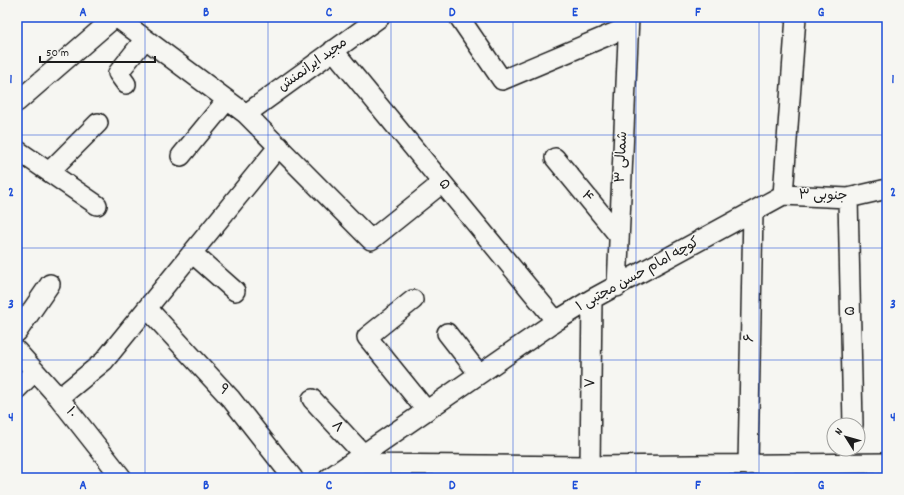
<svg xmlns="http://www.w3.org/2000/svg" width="904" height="495" font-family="Dekko,'Playpen Sans Arabic',sans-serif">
<rect width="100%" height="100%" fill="#f6f6f2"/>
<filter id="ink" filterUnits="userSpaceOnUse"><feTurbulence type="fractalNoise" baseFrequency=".025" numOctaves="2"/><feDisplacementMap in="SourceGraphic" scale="8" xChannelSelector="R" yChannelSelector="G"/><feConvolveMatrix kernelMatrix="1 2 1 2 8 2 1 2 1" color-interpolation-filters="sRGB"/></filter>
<g filter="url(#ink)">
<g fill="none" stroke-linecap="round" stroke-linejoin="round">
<defs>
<path id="minor" d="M116,17l130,97 125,126 71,-57
M459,17l43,63 126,-53
M333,50l223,271
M126,84l-8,-11 27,-34
M17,102l98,-85
M246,114l134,-97
M17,150l80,55
M181,156l46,-56
M555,158l64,78
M49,172l49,-49
M783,195l65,3 39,-9
M848,198l5,227
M192,253l43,38
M617,287l12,-270
M413,300l-46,37 59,73
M147,308l84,91 62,79
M17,332l33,-48
M447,333l32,41
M17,351l42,47 63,80
M17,389l18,-18
M59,398l45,-37 175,-215
M312,399l51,55
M350,464l240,2 297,-3
M748,465l5,-253
M590,466l2,-167
M329,478l227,-157 36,-22 191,-104 13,-178"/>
</defs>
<use href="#minor" stroke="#1c1c1c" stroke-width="22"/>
<use href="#minor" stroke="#f6f6f2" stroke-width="19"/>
</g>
</g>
<path fill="none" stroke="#1d4ed8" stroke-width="1" stroke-opacity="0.55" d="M145,17v461M268,17v461M391,17v461M513,17v461M636,17v461M759,17v461M17,135h870M17,248h870M17,360h870"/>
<g text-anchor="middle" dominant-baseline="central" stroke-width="3" stroke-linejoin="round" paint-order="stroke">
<g font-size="14" fill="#1c1c1c" stroke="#f6f6f2">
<text transform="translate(313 65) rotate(-36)">مجید ایرانمنش</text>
<text transform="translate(622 157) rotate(-87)">۳ شمالی</text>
<text transform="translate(444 185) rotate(51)">۵</text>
<text transform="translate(823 196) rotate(1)">۳ جنوبی</text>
<text transform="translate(587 197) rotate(51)">۴</text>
<text transform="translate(638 275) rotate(-29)">کوچه امام حسن مجتبی ۱</text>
<text transform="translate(851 311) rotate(-91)">۵</text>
<text transform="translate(750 338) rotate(-89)">۶</text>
<text transform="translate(591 383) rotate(-89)">۷</text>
<text transform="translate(223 390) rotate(47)">۹</text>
<text transform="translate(71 413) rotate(52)">۱۰</text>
<text transform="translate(337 427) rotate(47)">۸</text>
</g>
</g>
<rect width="904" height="495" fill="none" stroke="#f6f6f2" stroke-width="44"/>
<g transform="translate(846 437) rotate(307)"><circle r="19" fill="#f6f6f2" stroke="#9f9f9c"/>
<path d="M0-3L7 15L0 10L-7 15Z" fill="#1c1c1c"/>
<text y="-6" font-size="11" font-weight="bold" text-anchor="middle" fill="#1c1c1c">N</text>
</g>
<path d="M40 56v6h115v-6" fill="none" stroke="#1c1c1c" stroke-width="2"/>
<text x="46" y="56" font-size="12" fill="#1c1c1c" stroke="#f6f6f2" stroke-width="3" paint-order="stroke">50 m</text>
<rect x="22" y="22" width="860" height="451" fill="none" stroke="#1d4ed8" stroke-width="1.5"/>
<g font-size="13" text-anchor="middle" font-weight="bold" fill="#1d4ed8">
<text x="83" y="16">A</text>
<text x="206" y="16">B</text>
<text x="329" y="16">C</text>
<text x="452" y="16">D</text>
<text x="575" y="16">E</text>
<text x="698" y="16">F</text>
<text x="821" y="16">G</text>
<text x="11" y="83">1</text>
<text x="893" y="83">1</text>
<text x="11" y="196">2</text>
<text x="893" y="196">2</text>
<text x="11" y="308">3</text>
<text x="893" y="308">3</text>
<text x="11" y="421">4</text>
<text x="893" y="421">4</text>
<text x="83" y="489">A</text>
<text x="206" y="489">B</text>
<text x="329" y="489">C</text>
<text x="452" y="489">D</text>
<text x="575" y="489">E</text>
<text x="698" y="489">F</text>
<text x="821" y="489">G</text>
</g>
</svg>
